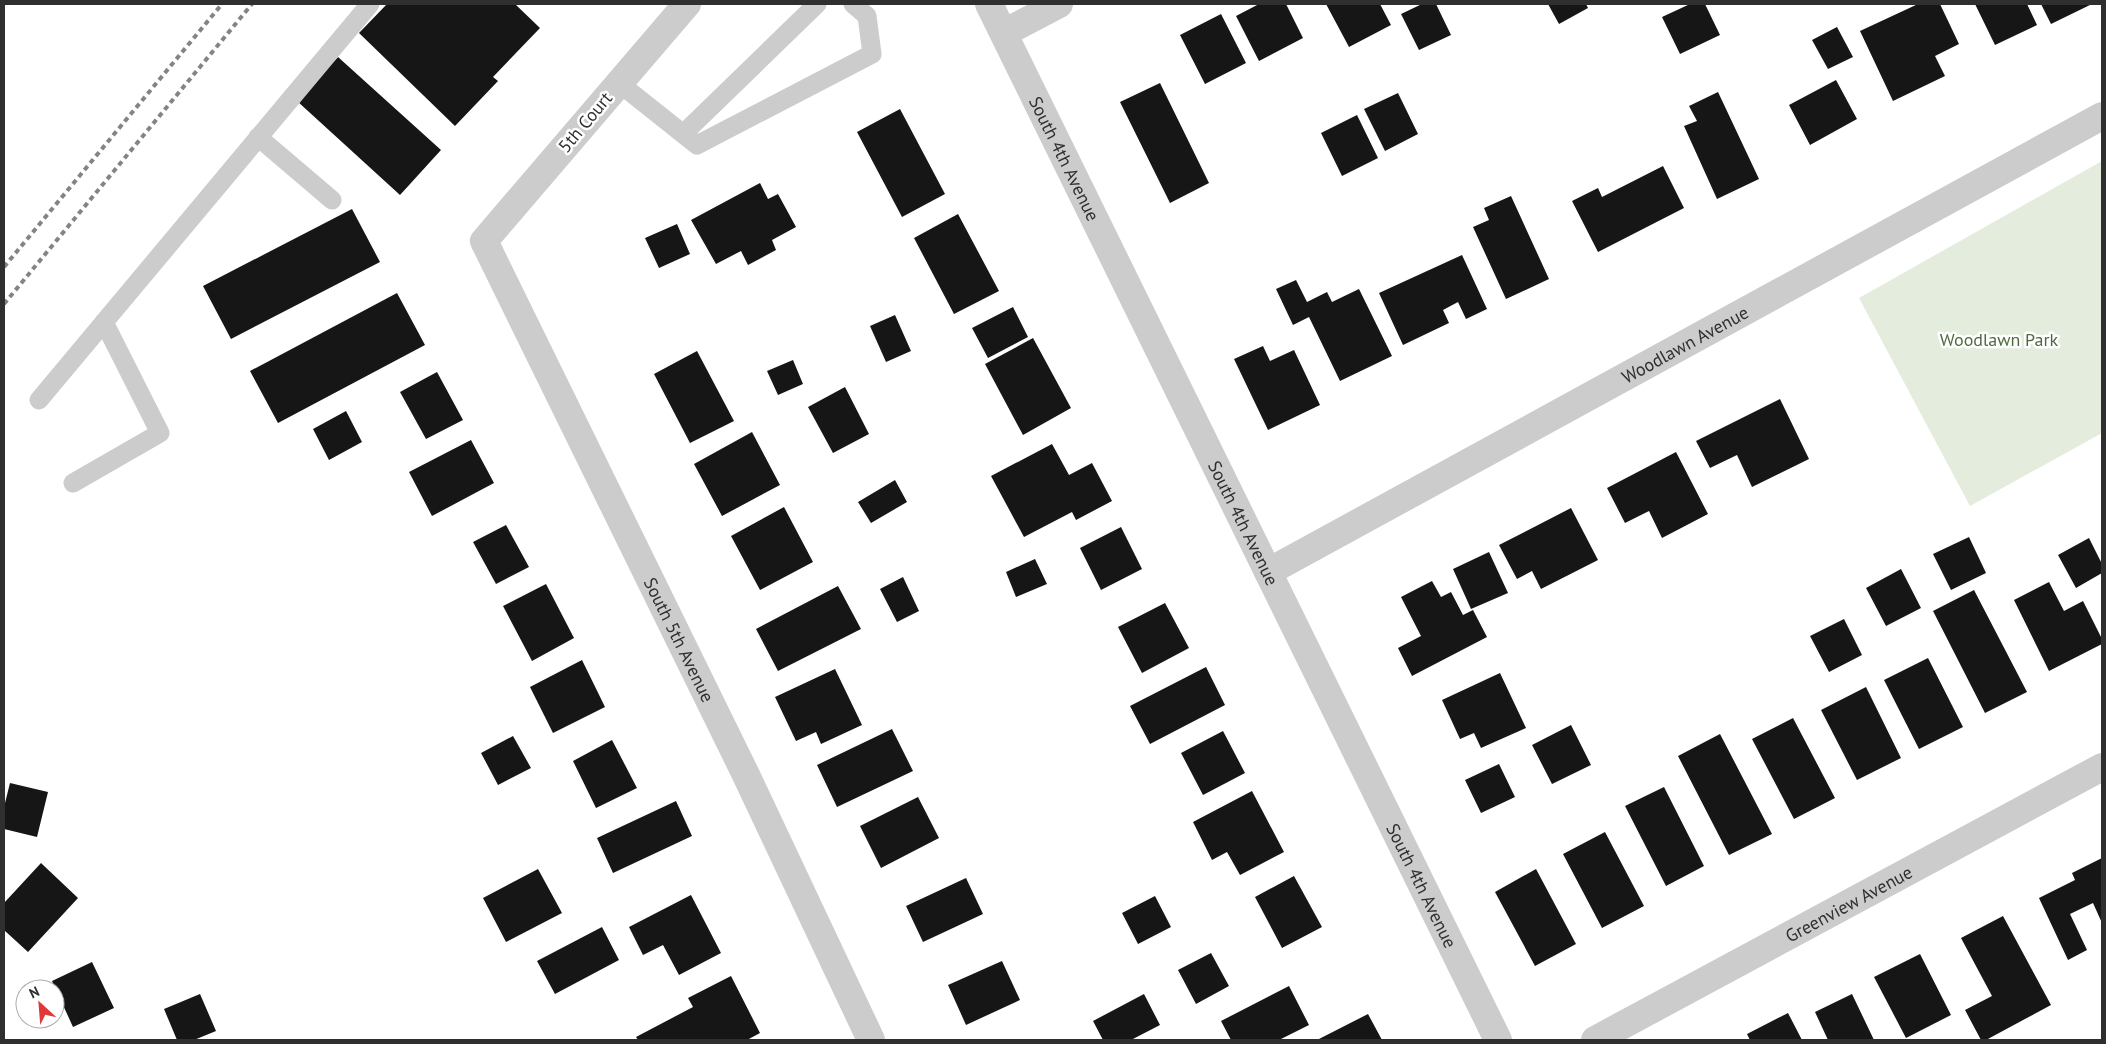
<svg xmlns="http://www.w3.org/2000/svg" width="2106" height="1044" font-family="'PT Sans',sans-serif">
<rect width="100%" height="100%" fill="#fff"/>
<path fill="#e4ecdd" d="M2102,161v272l-132,73 -111,-208z"/>
<path fill="#161616" d="M387,4h128l25,24 -47,49 5,4 -43,45 -96,-93z
M1259,4h27l17,34 -44,23 -23,-45z
M1326,4h54l11,21 -42,22z
M1422,4h14l15,31 -32,15 -18,-36z
M1548,4h38l2,4 -29,16z
M1690,4h15l15,31 -40,19 -18,-37z
M1918,4h22l19,40 -24,12 10,20 -52,25 -33,-70z
M1975,4h52l10,21 -42,20z
M2041,4h51l-41,20z
M1221,14l25,49 -41,21 -25,-49z
M1837,27l16,30 -25,12 -16,-29z
M338,57l103,93 -41,45 -103,-94z
M1836,80l21,39 -47,26 -21,-40z
M1160,83l49,100 -39,20 -50,-101z
M1718,92l41,87 -42,20 -33,-73 13,-5 -8,-15z
M1398,93l20,41 -33,17 -21,-42z
M900,109l45,85 -43,23 -45,-85z
M1357,115l21,43 -36,18 -21,-43z
M1663,166l21,42 -86,44 -26,-51 26,-13 4,9z
M760,183l8,16 10,-5 18,33 -24,13 4,10 -28,15 -7,-14 -25,13 -25,-44z
M1511,196l38,83 -43,20 -33,-72 16,-7 -5,-12z
M352,209l28,53 -149,77 -28,-53z
M958,214l41,77 -45,23 -40,-76z
M677,224l13,30 -31,14 -14,-30z
M1462,255l25,54 -21,10 -8,-17 -15,8 6,13 -46,22 -24,-52z
M1296,280l11,22 20,-10 5,10 27,-13 33,67 -52,25 -31,-64 -16,8 -17,-36z
M397,293l28,52 -147,78 -28,-52z
M1013,307l15,30 -40,21 -16,-30z
M895,315l16,36 -25,11 -16,-36z
M1033,338l38,70 -48,27 -38,-71z
M1263,346l7,15 24,-11 26,55 -52,25 -34,-71z
M697,351l37,70 -44,22 -36,-69z
M793,360l10,24 -25,11 -11,-24z
M437,372l26,48 -37,19 -26,-47z
M845,387l24,47 -36,19 -25,-46z
M1780,399l29,60 -57,28 -15,-32 -27,13 -14,-27z
M346,411l16,31 -33,18 -16,-31z
M752,432l28,53 -58,31 -28,-52z
M471,440l23,43 -62,33 -23,-44z
M1052,444l17,31 23,-12 20,38 -36,19 -4,-8 -48,25 -33,-61z
M1676,452l32,62 -46,24 -13,-27 -24,12 -18,-35z
M895,480l12,22 -36,21 -13,-21z
M784,507l29,55 -53,28 -29,-54z
M1571,508l27,52 -57,29 -9,-18 -15,8 -18,-34z
M506,525l23,42 -33,17 -23,-42z
M1121,527l21,42 -41,21 -21,-42z
M1969,537l17,36 -35,17 -18,-36z
M2089,538l13,26v9l-26,15 -18,-33z
M1489,552l19,41 -37,16 -18,-40z
M1035,559l12,25 -31,13 -10,-25z
M1901,569l20,39 -35,18 -20,-38z
M903,577l16,34 -22,11 -17,-33z
M1432,581l9,16 10,-5 12,23 10,-5 14,27 -75,39 -14,-28 23,-12 -20,-39z
M2049,582l15,29 19,-10 19,38v5l-53,27 -35,-71z
M546,584l28,54 -42,23 -29,-55z
M838,586l23,43 -83,42 -22,-42z
M1974,590l53,102 -42,21 -52,-102z
M1165,603l24,45 -47,25 -24,-46z
M1844,619l18,36 -33,17 -19,-36z
M1928,658l35,69 -44,22 -35,-69z
M582,660l23,47 -52,26 -23,-46z
M1206,667l19,38 -75,39 -20,-38z
M835,669l27,56 -41,19 -5,-12 -20,9 -21,-44z
M1500,673l26,55 -45,20 -7,-15 -14,6 -18,-39z
M1866,687l35,71 -44,22 -36,-70z
M1793,718l42,80 -41,21 -42,-80z
M1571,725l20,40 -39,19 -20,-39z
M892,729l21,42 -76,36 -20,-42z
M1223,731l22,42 -42,22 -22,-42z
M1720,734l52,100 -43,21 -51,-99z
M513,736l18,32 -33,17 -17,-32z
M612,740l25,48 -41,20 -23,-47z
M1499,764l16,33 -34,16 -16,-33z
M10,783l38,9 -11,45 -33,-8v-22z
M1664,787l40,79 -38,20 -41,-80z
M1252,791l32,61 -44,23 -13,-23 -15,8 -19,-38z
M918,797l21,41 -58,30 -21,-42z
M676,801l16,35 -79,37 -16,-35z
M1605,832l39,74 -42,22 -39,-74z
M2102,858v65l-9,-20 -23,11 17,36 -19,10 -29,-62 36,-18 -3,-7z
M41,863l37,35 -50,54 -24,-22v-27z
M538,869l24,44 -56,29 -23,-44z
M1536,869l40,75 -41,22 -40,-74z
M1294,876l28,51 -40,21 -27,-51z
M966,878l17,36 -60,28 -17,-36z
M691,895l30,58 -42,22 -16,-30 -20,10 -14,-28z
M1155,896l16,31 -33,17 -16,-31z
M2003,916l48,89 -65,35h-5l-16,-30 27,-14 -31,-58z
M602,927l17,33 -64,34 -18,-33z
M1211,953l18,33 -33,18 -18,-34z
M1920,954l31,61 -45,23 -32,-61z
M1002,961l18,39 -54,25 -18,-40z
M92,962l22,46 -41,19 -21,-46z
M731,976l29,57 -13,7h-109l-2,-3 57,-30 -5,-9z
M1289,986l20,39 -30,15h-48l-10,-19z
M200,994l16,37 -22,9h-17l-13,-31z
M1144,994l16,31 -29,15h-28l-10,-19z
M1852,994l22,46h-46l-13,-28z
M1788,1013l14,27h-52l-3,-6z
M1368,1014l14,26h-65z"/>
<g fill="none" stroke-linecap="round" stroke-linejoin="round">
<path stroke="#ccc" stroke-width="19" d="M619,83l78,62 175,-91 -5,-38 -14,-12
M683,134l134,-130
M258,137l74,63
M39,400l331,-396
M73,483l87,-50 -56,-111"/>
<g stroke="#ccc" stroke-width="28">
<path id="s1" d="M687,4l-203,237 263,536 124,263"/>
<path id="s2" d="M989,4l509,1036"/>
<path d="M1004,33l55,-29"/>
<path id="s3" d="M1268,572l834,-456"/>
<path id="s4" d="M1595,1040l507,-273"/>
</g>
<path stroke="#848484" stroke-width="4" stroke-dasharray="5 4" stroke-linecap="butt" d="M4,267l218,-263
M4,304l248,-300"/>
</g>
<g text-anchor="middle" dominant-baseline="central" stroke-width="5" stroke-linejoin="round" paint-order="stroke">
<g font-size="18" fill="#2f2f2f" stroke="#fff">
<text transform="translate(585 122) rotate(-50)">5th Court</text>
<text stroke="none"><textPath href="#s2" startOffset="172">South 4th Avenue</textPath></text>
<text stroke="none"><textPath href="#s3" startOffset="475">Woodlawn Avenue</textPath></text>
<text stroke="none"><textPath href="#s2" startOffset="578">South 4th Avenue</textPath></text>
<text stroke="none"><textPath href="#s1" startOffset="756">South 5th Avenue</textPath></text>
<text stroke="none"><textPath href="#s2" startOffset="982">South 4th Avenue</textPath></text>
<text stroke="none"><textPath href="#s4" startOffset="288">Greenview Avenue</textPath></text>
</g>
<g font-size="18" fill="#4f693e" stroke="#fff">
<text x="1999" y="339">Woodlawn Park</text>
</g>
</g>
<rect width="2106" height="1044" fill="none" stroke="#2f2f2f" stroke-width="10"/>
<g transform="translate(40 1004) rotate(334)"><circle r="24" fill="#ffffff" stroke="#acacac"/>
<path d="M0-4L9 19L0 12L-9 19Z" fill="#df3838"/>
<text y="-8" font-size="14" font-weight="bold" text-anchor="middle" fill="#2f2f2f">N</text>
</g>
</svg>
